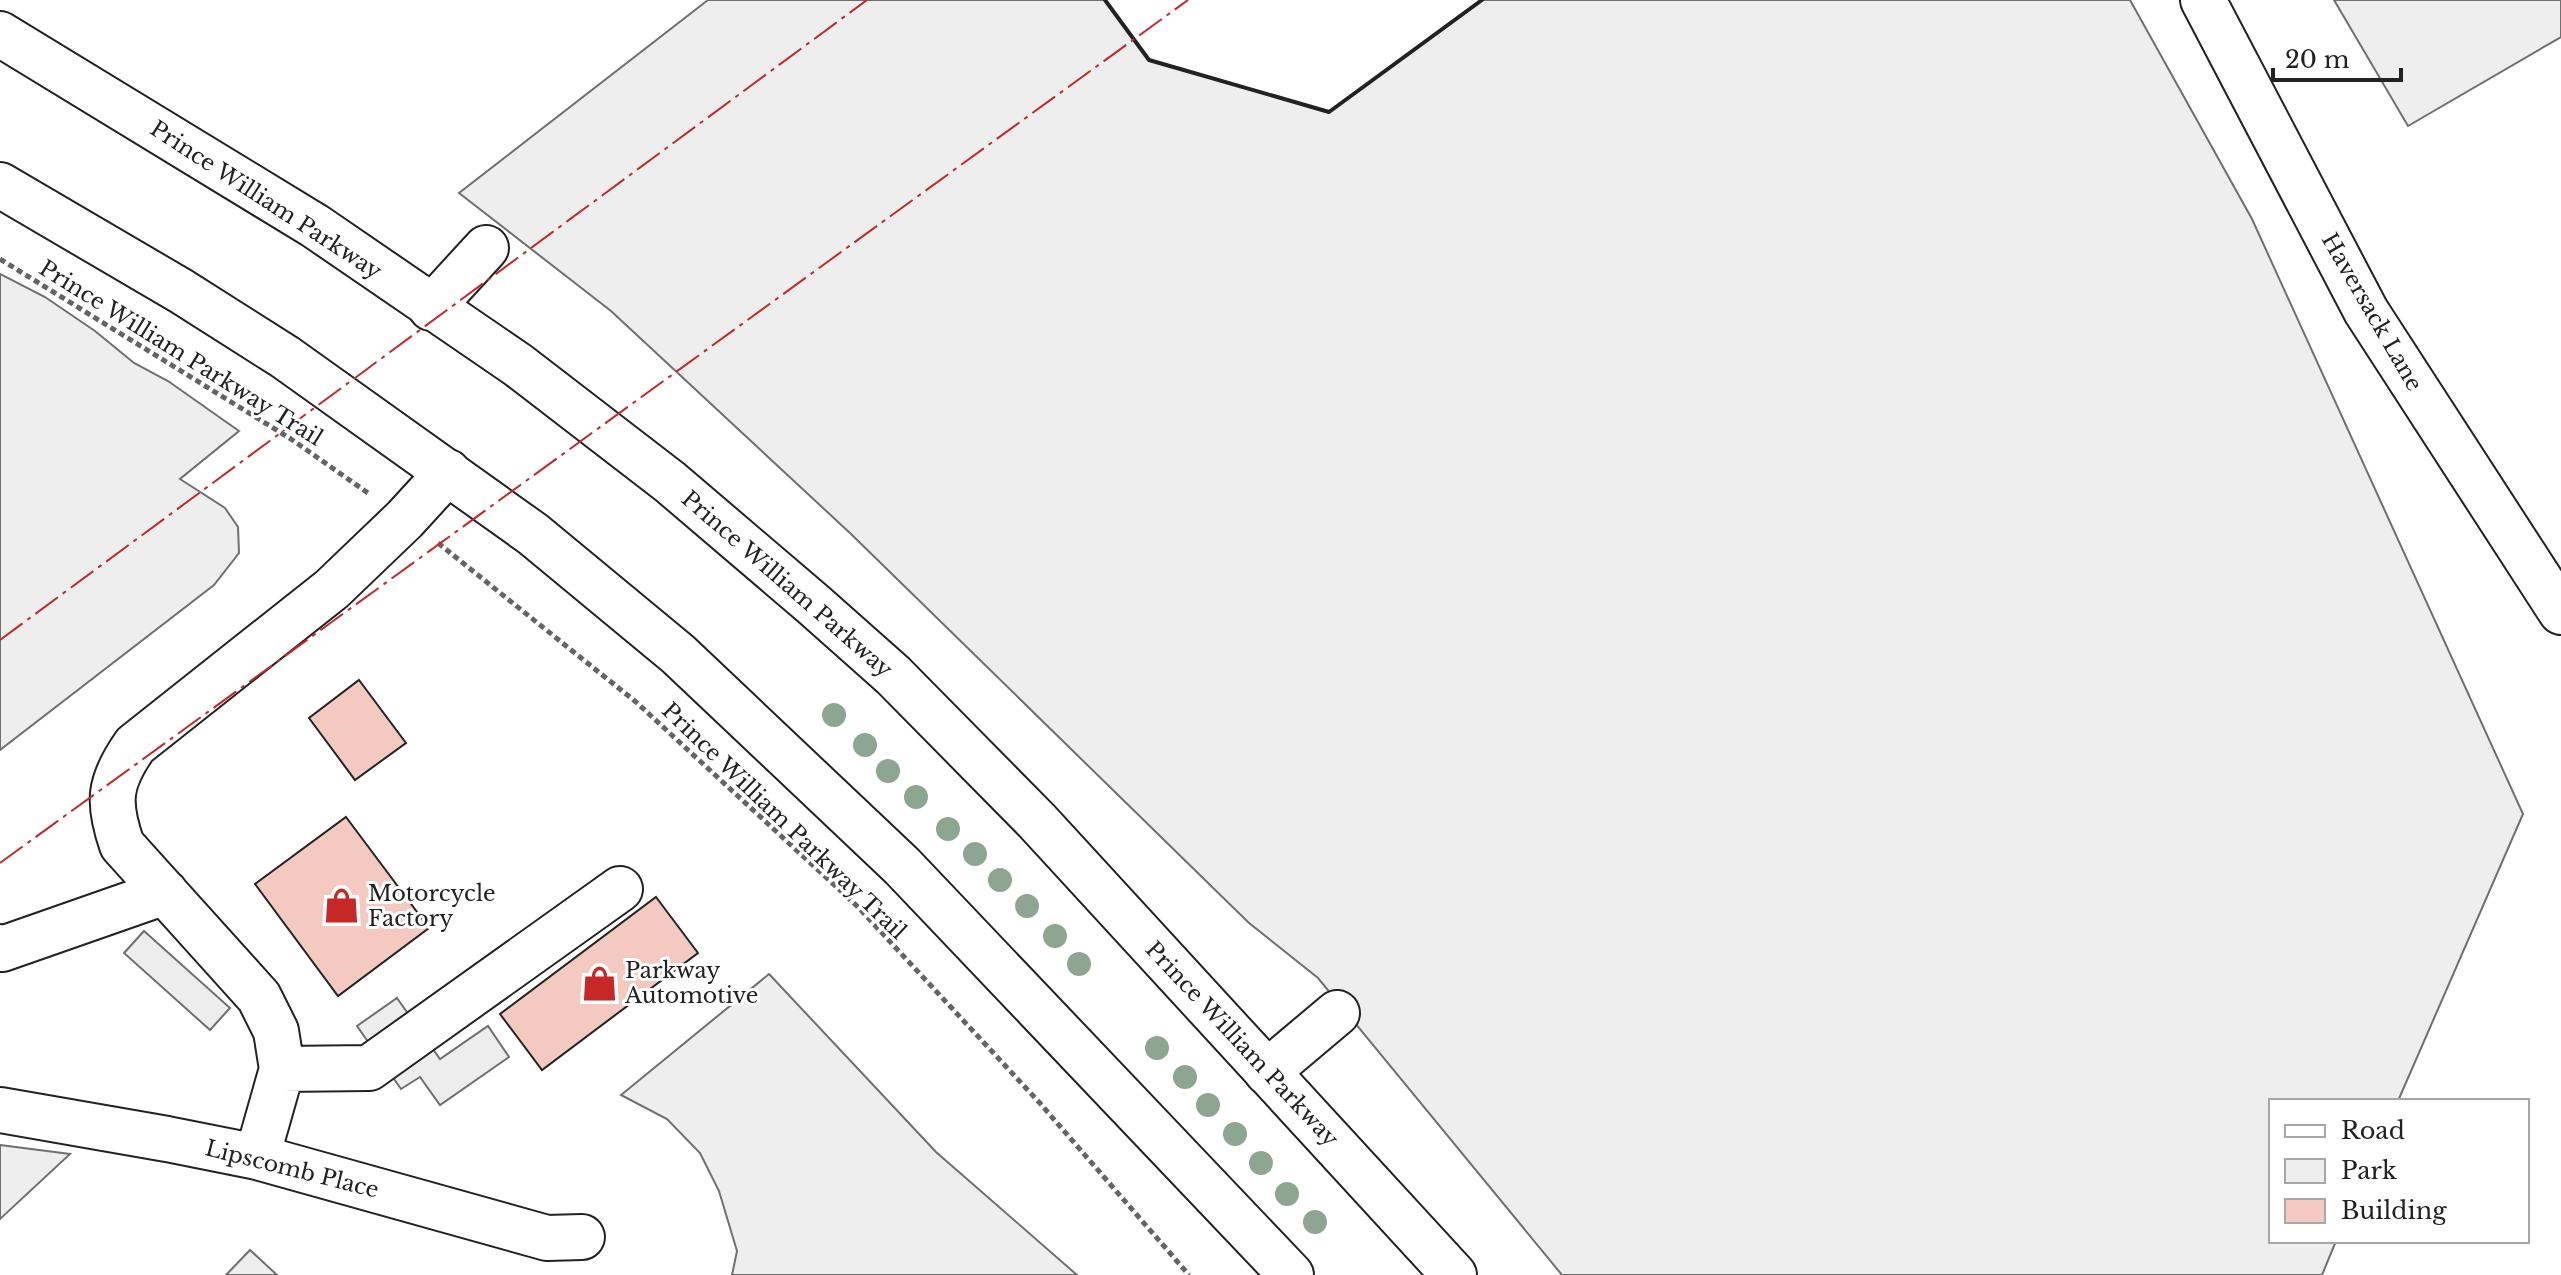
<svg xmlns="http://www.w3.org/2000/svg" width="2561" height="1275" font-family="'Libre Baskerville',serif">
<rect width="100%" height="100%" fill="#fff"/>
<path fill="#eee" stroke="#6f6f6f" stroke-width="2" d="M708,0h397l44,60 180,52 153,-112h648l122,219 271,595 -125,287h-127v140h65l-14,34h-760l-244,-297 -69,-55 -398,-389 -240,-223 -152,-118z
M2334,0h227v37l-153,89z
M0,274l45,23 50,34 39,32 34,18 71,50 -59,48 45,29 13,19 1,26 -25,32 -214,165z
M769,974l167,178 141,123h-345l5,-24 -18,-60 -19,-38 -33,-34 -46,-24z
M0,1145l70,9 -70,65z"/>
<path fill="#ededed" stroke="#6f6f6f" stroke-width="2" d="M144,931l86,77 -20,22 -86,-77z
M397,998l43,61 48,-33 21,31 -69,48 -20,-28 -19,12 -44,-63z
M250,1250l27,25h-51z"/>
<path fill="#f3c9c0" stroke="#222" stroke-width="2" d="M359,680l47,63 -51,37 -46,-62z
M346,817l83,111 -91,68 -83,-112z
M656,897l42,56 -156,117 -42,-56z"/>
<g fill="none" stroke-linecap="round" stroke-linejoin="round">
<defs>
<path id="minor" d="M2203,0l163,311 195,301
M431,308l55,-60
M0,947l2,2 163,-57
M282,1069l87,-1 251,-179
M1267,1072l70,-59
M0,1110l167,29 90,18 290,81 35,-1
M257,1157l25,-88 -6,-38 -17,-34 -137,-152c-15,-43 -13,-63 13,-100l197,-156 73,-70 43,-47"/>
<path id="highway" d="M0,34l315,192 203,139 152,117 143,122 80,71 144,146 417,454
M0,185l181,106 104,66 248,177 145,120 224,212 389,409"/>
</defs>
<use href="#minor" stroke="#222" stroke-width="48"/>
<use href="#highway" stroke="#222" stroke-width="48"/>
<path stroke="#646464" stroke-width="5" stroke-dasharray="6 4" stroke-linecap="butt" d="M0,259l291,180 77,54
M438,543l198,159 221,204 181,195 151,174"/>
<use href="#minor" stroke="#fff" stroke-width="44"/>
<use href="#highway" stroke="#fff" stroke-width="44"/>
<path stroke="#222" stroke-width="4" d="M1105,0l44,60 180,52 153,-112"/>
<path stroke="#c62828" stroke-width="2" stroke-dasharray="28 6 4 6" stroke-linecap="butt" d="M0,640l867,-640
M0,863l1188,-863"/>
</g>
<g fill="#8da692">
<circle cx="834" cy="715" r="12"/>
<circle cx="865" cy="745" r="12"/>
<circle cx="888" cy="771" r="12"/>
<circle cx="916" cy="797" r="12"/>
<circle cx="948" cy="829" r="12"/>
<circle cx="975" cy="854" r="12"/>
<circle cx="1000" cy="880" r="12"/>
<circle cx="1027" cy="906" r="12"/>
<circle cx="1055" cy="936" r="12"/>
<circle cx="1079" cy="964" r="12"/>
<circle cx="1157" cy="1048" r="12"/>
<circle cx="1185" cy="1077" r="12"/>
<circle cx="1208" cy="1105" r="12"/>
<circle cx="1235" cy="1134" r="12"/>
<circle cx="1261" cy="1163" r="12"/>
<circle cx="1287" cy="1194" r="12"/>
<circle cx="1315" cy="1222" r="12"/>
</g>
<defs>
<symbol id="shop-bare" viewBox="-9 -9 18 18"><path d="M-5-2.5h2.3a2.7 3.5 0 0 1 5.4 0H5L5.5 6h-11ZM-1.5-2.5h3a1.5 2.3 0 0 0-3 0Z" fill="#c62828" stroke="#fff" stroke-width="2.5" paint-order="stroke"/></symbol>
</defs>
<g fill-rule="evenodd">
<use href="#shop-bare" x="316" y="880" width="51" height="51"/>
<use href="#shop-bare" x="574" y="958" width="51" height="51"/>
</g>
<g text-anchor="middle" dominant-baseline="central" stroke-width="6" stroke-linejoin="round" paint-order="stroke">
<g font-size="22" fill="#222" stroke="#fff">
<text transform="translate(266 200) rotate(33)">Prince William Parkway</text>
<text transform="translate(2372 312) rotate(60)">Haversack Lane</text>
<text transform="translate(181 353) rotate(32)">Prince William Parkway Trail</text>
<text transform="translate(787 584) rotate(41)">Prince William Parkway</text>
<text transform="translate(784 821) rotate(44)">Prince William Parkway Trail</text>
<text transform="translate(1242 1044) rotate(47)">Prince William Parkway</text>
<text transform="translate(292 1169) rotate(14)">Lipscomb Place</text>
</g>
<g font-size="22" fill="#222" stroke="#fff" text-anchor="start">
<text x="368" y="893">Motorcycle<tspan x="368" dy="25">Factory</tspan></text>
<text x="625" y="970">Parkway<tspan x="625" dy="25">Automotive</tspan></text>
</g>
</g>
<rect x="2269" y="1099" width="260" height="144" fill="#ffffff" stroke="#a7a7a7" stroke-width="2"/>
<rect x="2285" y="1125" width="40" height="12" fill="#ffffff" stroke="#a7a7a7" stroke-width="2"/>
<text x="2341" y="1139" font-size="24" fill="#222222">Road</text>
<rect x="2285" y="1159" width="40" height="24" fill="#eeeeee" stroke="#a7a7a7" stroke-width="2"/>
<text x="2341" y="1179" font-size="24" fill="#222222">Park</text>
<rect x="2285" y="1199" width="40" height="24" fill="#f3c9c0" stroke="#a7a7a7" stroke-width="2"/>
<text x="2341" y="1219" font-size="24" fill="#222222">Building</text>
<path d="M2273 68v12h128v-12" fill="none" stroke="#222222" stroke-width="4"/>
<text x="2285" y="68" font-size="24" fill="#222222" stroke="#ffffff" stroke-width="6" paint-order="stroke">20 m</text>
</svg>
